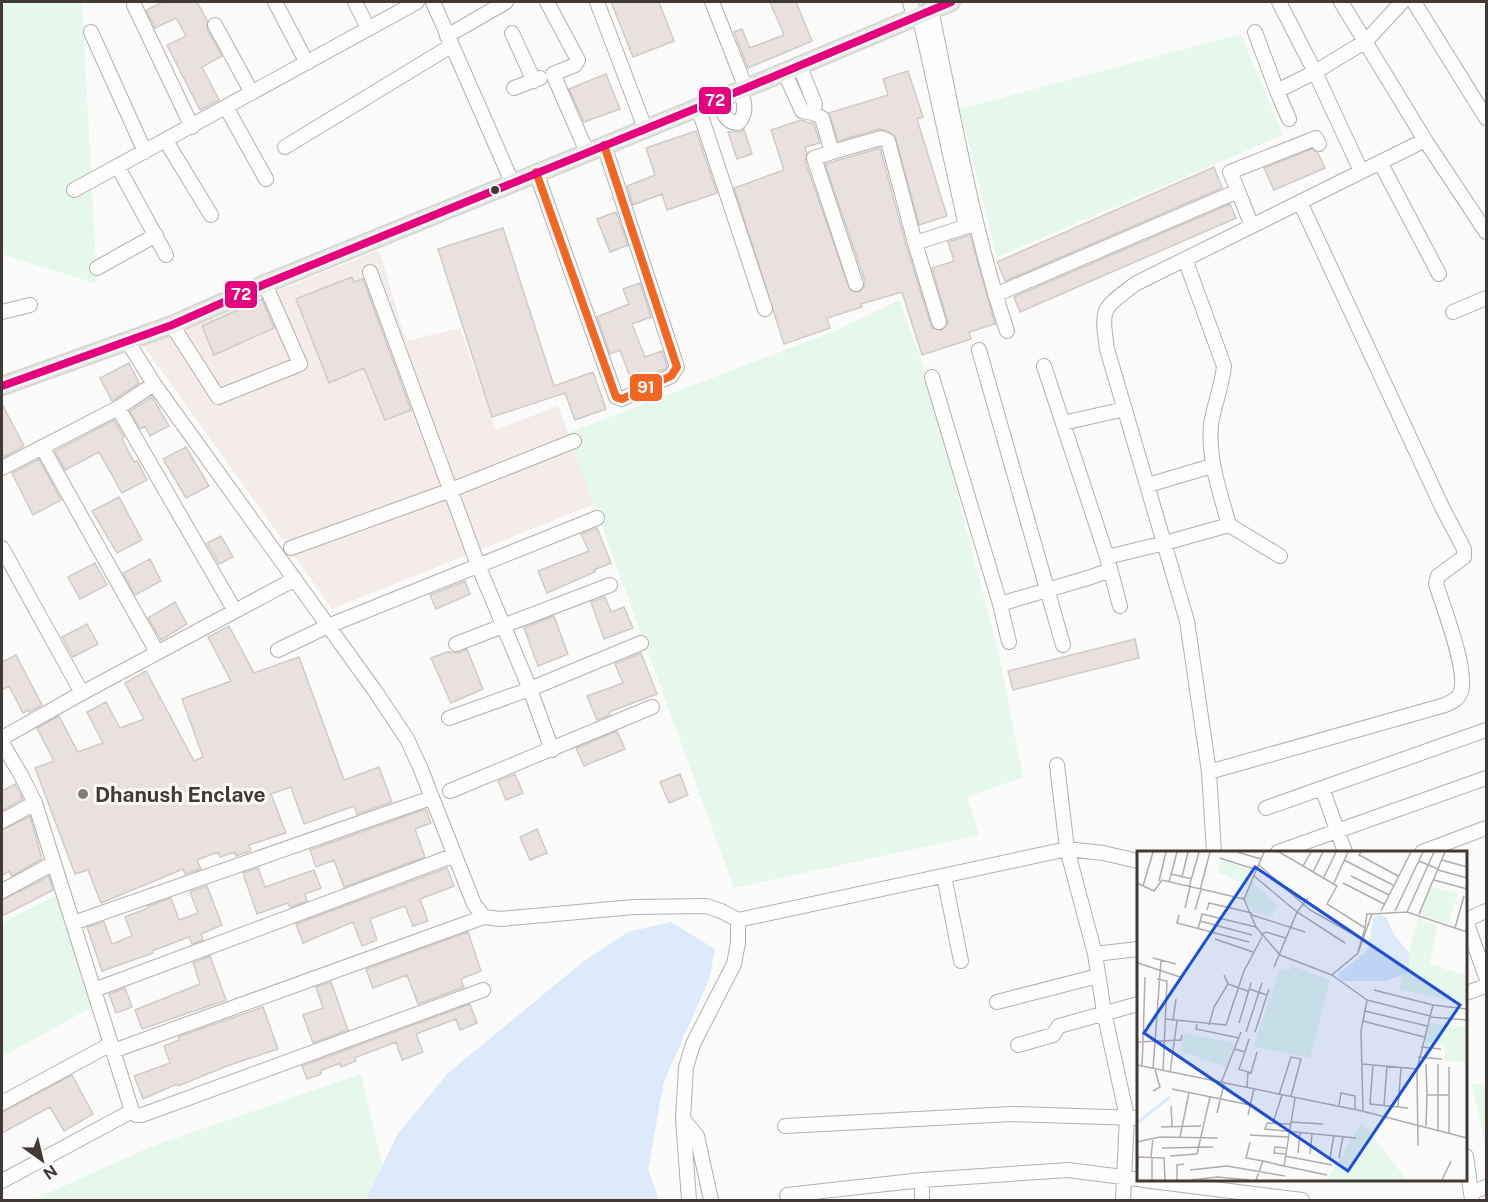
<svg xmlns="http://www.w3.org/2000/svg" width="1488" height="1202" font-family="'Public Sans',sans-serif">
<rect width="100%" height="100%" fill="#fbfbfb"/>
<path fill="#f3ece8" d="M379,250l27,91 54,-13 36,102 62,-24 36,98 -262,105 -189,-264z"/>
<path fill="#e6f7ec" d="M2,2h80l15,282 -95,-30z
M1241,34l42,101 -286,122 -37,-148z
M899,300l26,70 74,285 24,122 -56,20 12,38 -245,53 -166,-455 267,-102z
M59,894l33,113 -90,50v-134z
M361,1074l29,126h-357l117,-53z
M1486,1083v65l-14,-63z"/>
<path fill="#dceafb" d="M671,922l44,27 -6,31 -45,101 -16,88 11,31h-291l-1,-2 30,-63 51,-62 136,-112 44,-29z"/>
<path fill="#e8e1dd" stroke="#d0cbc8" stroke-width="1.5" d="M163,2h34l10,18v9l15,27 -20,11 17,33 -19,10 -33,-65 19,-9 -10,-18 -21,10 -9,-18z
M611,2h48l15,39 -41,16z
M770,2h26l16,39 -64,27 -14,-36 8,-3 8,19 34,-13z
M908,71l15,46 -6,2 30,97 -28,9 -24,-89 -10,-6 -6,-1 -41,12 -9,-28 59,-18 -5,-16z
M606,74l14,35 -36,13 -15,-33z
M801,120l13,4 6,19 -15,4 2,6 -2,8 45,129 9,2 6,-6v-5l-40,-117 55,-16 26,97 26,83 10,2 6,-7 -16,-55 22,-7 -6,-19 22,-7 25,89 -26,8 2,7 -49,16 -20,-63 -41,12 1,3 -35,11 3,10 -46,16 -50,-156 50,-18 -13,-40z
M744,129l8,25 -15,5 -9,-27h13z
M696,131l21,62 -50,17 -5,-16 -29,11 -6,-19 28,-11 -9,-27z
M1312,149l6,4 7,15 -51,22 -10,-22z
M1214,167l8,21 -217,93 -8,-19z
M1230,204l6,14 -216,94 -6,-15z
M616,212l12,33 -18,7 -13,-33z
M503,228l51,158 39,-14 13,37 -31,11 -10,-27 -73,24 -54,-168z
M352,277l2,5 9,-3 48,131 -26,10 -21,-52 -35,15 -33,-84z
M640,283l11,34 -19,7 13,33 17,-6 5,15 -2,3 -33,13 -12,-32 -10,4 -13,-37 32,-13 -6,-15z
M262,299l12,29 -60,27 -12,-29z
M129,363l10,20 -27,18 -12,-23z
M152,397l17,29 -19,10 -5,-10 -5,3 -10,-18z
M2,404l22,42 -20,11 -2,-5z
M114,420l10,17 -2,2 12,23 3,-1 10,19 -25,13 -23,-41 -34,18 -10,-19z
M186,447l23,39 -23,12 -23,-39z
M39,459l22,41 -28,15 -21,-42z
M119,497l23,43 -25,13 -25,-42z
M597,528l14,35 -17,7 1,2 -48,21 -9,-22 51,-20 -8,-17z
M221,536l12,21 -14,7 -12,-21z
M150,559l11,22 -26,14 -12,-22z
M95,563l12,22 -27,14 -12,-22z
M465,581l5,13 -34,15 -6,-14z
M605,597l6,15 13,-5 9,21 -29,11 -13,-37z
M175,602l12,22 -26,16 -13,-22z
M554,616l14,38 -30,12 -14,-38z
M87,624l11,20 -25,13 -11,-20z
M229,626l25,47 45,-16 45,123 35,-13 13,35 -35,12 -3,-8 -50,18 -13,-37 -20,7 15,39 -37,12 2,6 -15,5 -1,-4 -15,5 -2,-5 -21,8 4,9 -16,5 -2,-5 -82,34 -13,-33 -13,4 -40,-106 19,-7 -17,-33 22,-12 19,36 25,-9 -16,-31 19,-10 14,26 24,-9 -19,-36 21,-12 48,90 9,-4 -21,-58 49,-18 -23,-44z
M1135,639l4,19 -126,32 -5,-19z
M467,649l16,40 -32,14 -20,-45 16,-6 12,1z
M641,653l16,41 -48,18 1,3 -13,5 -10,-24 36,-13 -8,-19z
M16,655l26,50 -13,7 -1,-2 -5,3 -14,-27 -7,4v-28z
M617,731l8,18 -41,17 -8,-18z
M515,774l8,19 -17,7 -8,-19z
M680,774l8,21 -19,8 -9,-21z
M15,784l8,15 -21,12v-20z
M426,809l5,14 -16,6 10,28 -81,30 -10,-27 -18,7 -6,-17z
M30,816l12,43 -30,17 -3,-5 -7,5v-46z
M537,829l10,24 -17,7 -10,-23z
M258,868l7,19 49,-17 7,18 -16,6 2,7 -17,6 -2,-4 -31,11 -14,-41z
M447,868l7,18 -34,13 8,22 -15,5 -8,-20 -35,13 7,21 -15,6 -9,-24 -50,21 -7,-19z
M49,876l4,14 -51,26v-16z
M207,886l15,39 -21,9 2,6 -11,4 -3,-7 -37,14 1,2 -51,18 -15,-44 17,-5 8,22 20,-8 -7,-19 23,-9v-2l23,-8 8,22 19,-7 -8,-21z
M468,932l13,39 -18,7 -2,2 3,7 -46,17 -11,-29 -34,13 -7,-19z
M210,956l16,44 -84,29 -7,-19 65,-26 -7,-21z
M331,982l17,48 -35,13 -10,-28 20,-7 -7,-21z
M125,988l7,19 -16,6 -7,-19z
M470,1004l7,19 -17,7 -4,-11 -40,15 7,18 -21,8 -6,-18 -42,16 2,3 -15,6 -1,-4 -20,8 1,3 -14,5 -5,-13z
M263,1007l15,42 -51,17 -49,20 -1,-2 -34,15 -9,-23 36,-13 -6,-17 15,-6 -1,-3z
M72,1075l21,39 -29,17 -14,-24 -48,26v-21z"/>
<g fill="none" stroke-linecap="round" stroke-linejoin="round">
<defs>
<path id="minor" d="M275,2l32,61
M355,2l13,26
M433,2l79,180
M547,2l31,58 -3,5 -22,9 34,78
M597,2l48,126
M712,2l34,86
M910,2l4,14
M1279,2l36,70 46,99
M1341,2l84,138 61,92
M1414,2l72,116
M134,5l58,122
M931,10c23,107 41,217 76,321
M919,14l47,212
M215,25l37,68
M91,32l54,120
M1255,32l22,59
M512,33l22,48
M447,36l59,-34
M799,65l16,39 -2,9
M784,71l18,40 11,2 9,5 10,34 49,-14 7,3 27,102
M514,88l26,-10
M719,98c3,11 5,25 19,25 10,-10 6,-20 3,-33
M226,107l40,72
M698,107l67,202
M1289,119l-12,-28 38,-19 51,-31 36,-39
M166,141l45,74
M285,147l166,-101
M832,152l-18,6 42,126
M1380,162l59,112
M118,167l48,88
M536,172l80,225 6,2 49,-23 6,-9 -73,-222
M74,190l343,-188
M1238,191l-8,-19 86,-34 3,6
M1185,259l39,107c-2,21 -10,38 -13,59 -3,35 9,67 18,100l51,31
M97,268l59,-33
M370,272l108,293 52,124 22,61
M995,295l243,-104 14,35
M2,312l28,-7
M1453,312l33,-14
M939,322l-24,-79 59,-19
M172,325l46,72 82,-33 -35,-80
M128,342l26,42 221,307 32,48 13,28 54,137 10,13 16,2 134,-12 72,-1 15,5 17,9v23l-4,21 -41,80 -7,23 -3,52 6,81
M979,350l84,295
M1044,366l63,191 13,49
M932,377l68,227
M118,408l36,-24
M1063,423l62,-14
M42,447l115,205
M2,468l116,-60 117,203
M1148,485l64,-19
M2,548l80,145
M291,548l160,-58 123,-49
M1107,557l58,-14 64,-18
M1009,642l-9,-38 91,-27 19,-7
M456,644l154,-59
M278,650l50,-24 269,-108
M449,718l81,-29 111,-46
M2,738l80,-45 213,-114
M2,743l19,32 14,28 97,308 4,4h6l341,-125
M1057,765l10,84 28,105 9,58 23,105 -4,83
M1209,772l236,-67c6,-3 12,-5 15,-11 10,-19 -17,-88 -24,-110l2,-8 26,-19v-8l-22,-42 -142,-305
M1322,788l23,64
M450,791l202,-84
M1266,808l220,-78
M2,821l33,-18
M1214,852l-5,-80 -22,-151 -80,-272c-6,-43 -5,-39 28,-65l290,-144
M1278,852l208,-74
M1422,852l64,-24
M944,876l17,85
M2,891l52,-28
M738,920l329,-71 36,4 35,8
M1466,920l20,-9
M1466,921l20,56
M73,923l358,-125
M1095,954l43,-5
M94,990l361,-135
M1466,993l20,-7
M997,1002l101,-26
M1018,1045l35,-10 6,-9 79,-22
M113,1051l371,-134
M2,1103l109,-59
M683,1119l14,17 14,64
M785,1126l227,-12 126,4
M1466,1156l6,44
M1143,1180l159,20
M2,1181l130,-70
M1471,1192l15,-5
M787,1195l135,-15 146,-10 70,9
M922,1200v-20"/>
<path id="major" d="M2,386l170,-61 93,-41 481,-196 205,-86"/>
</defs>
<use href="#minor" stroke="#b4afad" stroke-width="16"/>
<use href="#major" stroke="#d8d6d5" stroke-width="20"/>
<use href="#minor" stroke="#fefefe" stroke-width="14"/>
<use href="#major" stroke="#e7ebe2" stroke-width="16"/>
<defs>
<path id="bus-1" d="M536,172l80,225 6,2 49,-23 6,-9 -73,-222"/>
<path id="bus-2" d="M2,386l170,-61 93,-41 481,-196 205,-86"/>
</defs>
<use href="#bus-1" stroke="#fbfbfb" stroke-width="12"/>
<use href="#bus-2" stroke="#fbfbfb" stroke-width="12"/>
<use href="#bus-1" stroke="#f26522" stroke-width="8"/>
<use href="#bus-2" stroke="#e5007d" stroke-width="8"/>
</g>
<circle fill="#433934" stroke="#fbfbfb" stroke-width="2" cx="495" cy="190" r="5"/>
<circle fill="#837d7a" stroke="#fbfbfb" stroke-width="2" cx="83" cy="794" r="6"/>
<g text-anchor="middle" dominant-baseline="central" stroke-width="6" stroke-linejoin="round" paint-order="stroke">
<g font-size="21" font-weight="bold" fill="#433934" stroke="#fbfbfb" text-anchor="start">
<text x="95" y="794">Dhanush Enclave</text>
</g>
</g>
<g transform="translate(1137 851)">
<rect width="330" height="330" fill="#fbfbfb"/>
<path d="M84,9l31,10 -5,15 -29,-13zM115,31l25,22 -5,13 -19,-5 -8,-13zM294,36l27,6 -10,31 -29,-10zM281,67l19,8 -7,38 37,12v28l-68,-15zM154,114l39,15 -20,78 -57,-12 27,-77 9,2zM292,172l38,4v36l-23,-3 1,-15 -22,-3zM47,182l51,10 -9,24 -45,-16zM225,272l45,57h-80z" fill="#e6f7ec"/>
<path d="M241,63l8,3 7,16 16,20v19l-23,9h-44l-4,-7 30,-24 5,-31z" fill="#dceafb"/>
<path fill="none" stroke="#dceafb" stroke-width="3" d="M0,272l33,-26"/>
<path fill="none" stroke="#b1adab" stroke-width="1.5" d="M100,1l24,7M127,1l-20,47 12,28 24,28 52,20M142,1l24,14 8,-14M224,1l-2,3 39,21M83,7l37,12M207,9l49,25M305,9l25,7M282,10l19,8M122,14l51,45 41,23M166,15l34,20 -10,18 38,24 2,-14h4M301,19l29,8M176,21l10,-20M34,23l21,5M117,25l43,36 48,31M214,25l38,19M45,26l6,-25M187,26l12,-25M297,29l33,9M22,30l7,-29M32,31l8,-30M0,32l17,8 8,-11 82,19M197,32l14,-31M206,32l41,21M6,35l10,-34M52,36l10,-35M63,39l10,-38M48,57l5,-21M58,59l6,-20M70,59l2,-7 43,10M244,60l30,-59M258,60l28,-59M270,61l27,-60M282,63l26,-62M42,64l-2,8 72,19M115,64l53,17M63,70l52,14M318,77l9,-32M61,78l4,-15 54,13M124,84l5,-3 20,6M78,88l38,13M221,101l7,-24M16,107l23,6M1,112l42,14M137,116l23,-55 11,-14M20,128l10,2 -4,90M91,133l20,7M112,138l18,6 2,-6M237,139l59,15 34,4M230,149l63,16M228,160l62,15M293,166l37,3M28,168l61,6 18,-54 18,-34M36,169l3,-21M226,170l61,16M102,172l12,-40M60,173l-1,5 43,9M72,174l5,-18 14,-23 -4,-9M109,181l16,-49M118,181l12,-37M6,190l2,-64M0,191l44,-2 1,-5M284,196l20,2M98,198l10,3 4,-13M108,201l-6,17 9,3 -1,15M281,206l24,2M225,213l55,5 1,77M289,213l1,31M0,214l225,46 105,27M236,214l-3,39 38,4M5,215l1,-25M312,216v28M16,218l8,-109M280,218l16,-64M111,221l3,1 6,-21M33,222l7,-52M84,232l20,-51M35,238l78,16M16,240l7,-4 -5,-17M142,244l12,-38 10,2 -10,37M202,254l2,-12 14,3v14M247,254l3,-39M34,255l1,20M261,256l3,-39M226,259l-2,-79 6,-31 -35,-25 26,-22 14,-39 35,-2 60,20M80,262l7,-29M111,264l6,-26M154,271l32,2M136,272l9,-28M153,273l-23,-1 -2,6 91,9M289,275l1,-31h22v38M24,276l40,-1M301,280v-67M113,284l38,2M43,286l9,-44M0,291l23,-5 58,1M113,291l-4,16 17,3M25,297l51,-1M161,302l2,-20M148,303l-11,-1 1,-6 11,1M173,303l2,-20M33,305l27,-2 13,-57M148,305l47,9M14,306l2,-19M193,307l4,-23M202,307l4,-22M147,315l43,9M53,319l37,-4 58,10M0,324l1,-18 26,1 1,22M15,329v-22M40,329v-15l7,-1M54,329l27,-3 31,3M119,329l7,-19 21,5 11,-68M305,329l9,-19"/>
<path fill="#1d4ed8" fill-opacity="0.15" stroke="#1d4ed8" stroke-width="3" d="M118,16l205,138 -112,166 -204,-138z"/>
<rect width="330" height="330" fill="none" stroke="#433934" stroke-width="3"/>
</g>
<g stroke="#fbfbfb" stroke-width="2">
<rect x="698" y="86" width="34" height="29" rx="6" fill="#e5007d"/>
<rect x="224" y="280" width="34" height="29" rx="6" fill="#e5007d"/>
<rect x="629" y="373" width="34" height="29" rx="6" fill="#f26522"/>
</g>
<g font-size="16" text-anchor="middle" font-weight="bold" fill="#fff">
<text x="715" y="106">72</text>
<text x="241" y="300">72</text>
<text x="646" y="393">91</text>
</g>
<rect width="1488" height="1202" fill="none" stroke="#433934" stroke-width="6"/>
<g transform="translate(42 1160) rotate(146)" stroke="#fbfbfb" stroke-width="4.5" paint-order="stroke">
<path d="M0-4.5L10 22L0 15L-10 22Z" fill="#433934"/>
<text y="-9" font-size="16" font-weight="bold" text-anchor="middle" fill="#433934">N</text>
</g>
</svg>
